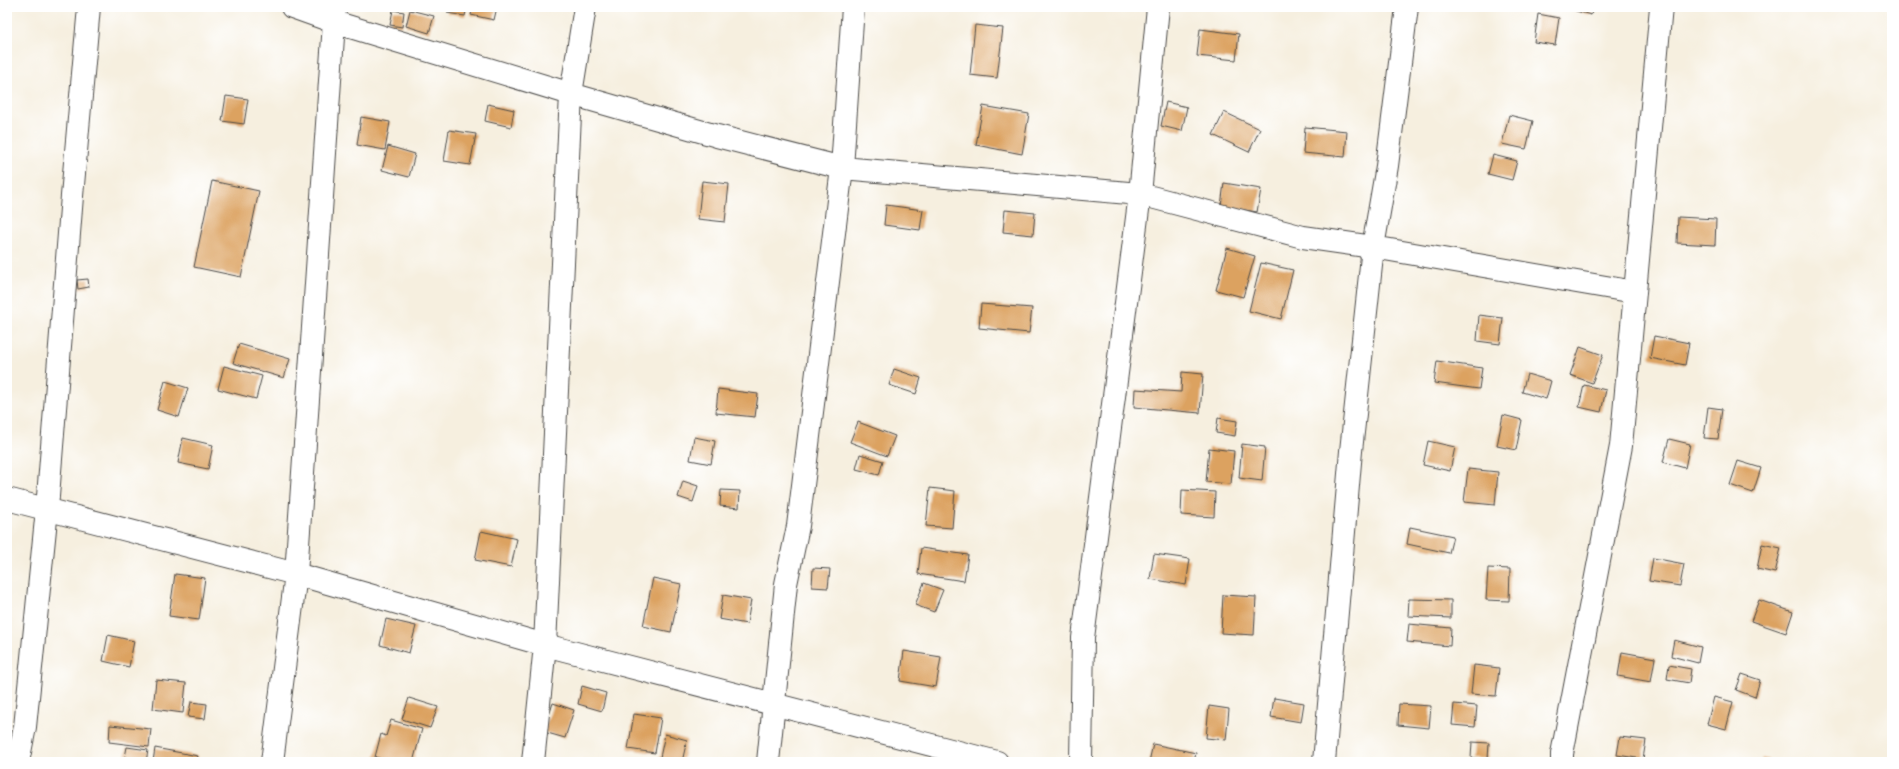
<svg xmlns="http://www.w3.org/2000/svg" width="1899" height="769" font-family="Sriracha,sans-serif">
<rect width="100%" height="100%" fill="#fff"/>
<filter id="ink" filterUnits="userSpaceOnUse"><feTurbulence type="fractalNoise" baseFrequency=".025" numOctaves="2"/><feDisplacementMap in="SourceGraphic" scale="8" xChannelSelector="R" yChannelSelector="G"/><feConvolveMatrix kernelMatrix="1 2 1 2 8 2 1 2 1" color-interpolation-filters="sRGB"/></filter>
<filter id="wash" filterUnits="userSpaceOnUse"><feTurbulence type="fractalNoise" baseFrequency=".012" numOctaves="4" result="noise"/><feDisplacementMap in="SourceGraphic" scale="16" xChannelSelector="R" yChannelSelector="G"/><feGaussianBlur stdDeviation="0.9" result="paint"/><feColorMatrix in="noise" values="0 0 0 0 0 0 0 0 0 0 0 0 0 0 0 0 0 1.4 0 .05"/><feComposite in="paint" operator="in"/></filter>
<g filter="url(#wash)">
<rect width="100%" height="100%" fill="#f6efdf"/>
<g id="blocks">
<path fill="#dca261" d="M449,7h18l-2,9 -18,-3z
M473,7h24l-3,13 -23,-5z
M1566,7h27l-2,8 -26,-7z
M393,10l11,2 -2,15 -12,-2z
M410,10l24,6 -5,17 -23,-7z
M1538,14l21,4 -4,27 -21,-3z
M975,25l28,3 -6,50 -27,-3z
M1200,29l39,5 -3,26 -39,-4z
M226,96l22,3 -4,25 -22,-3z
M1166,102l21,5 -5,24 -21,-5z
M488,104l26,6 -3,17 -26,-6z
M983,106l46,8 -7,40 -46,-9z
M1224,112l36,17 -11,23 -36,-17z
M1509,115l24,6 -7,28 -24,-5z
M361,117l29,5 -5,28 -28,-5z
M1305,127l42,4 -2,26 -42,-4z
M449,130l27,4 -6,31 -26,-4z
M388,146l27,8 -6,23 -27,-7z
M1493,155l24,6 -5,19 -24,-6z
M212,181l47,10 -18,86 -47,-10z
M702,181l27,3 -4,38 -27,-3z
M1224,183l37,6 -4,23 -36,-6z
M886,205l37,5 -3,20 -36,-5z
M1005,210l30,3 -2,22 -30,-3z
M1678,217l38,2 -1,26 -38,-2z
M1227,248l28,8 -12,41 -27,-7z
M1261,263l32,7 -12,49 -32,-8z
M88,279l1,8 -11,2 -1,-9z
M981,304l51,4 -3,25 -50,-5z
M1479,315l24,3 -3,26 -23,-3z
M1654,336l35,7 -4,22 -35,-7z
M239,344l51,15 -6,19 -51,-15z
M1580,347l23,8 -11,28 -22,-8z
M1437,361l45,7 -3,21 -45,-6z
M224,366l38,10 -6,23 -38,-10z
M894,369l27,9 -5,16 -27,-9z
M1182,372l21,2 -3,39 -66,-6 1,-18 46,3z
M1527,374l24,7 -5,18 -24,-7z
M165,381l23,7 -9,29 -22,-7z
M1584,385l22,5 -5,22 -22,-5z
M718,389l40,5 -3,23 -39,-4z
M1708,407l14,2 -4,30 -14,-1z
M1503,415l19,5 -6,30 -19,-4z
M1218,418l19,3 -2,15 -19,-3z
M858,422l37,14 -8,20 -37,-14z
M694,437l21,4 -4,23 -21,-4z
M183,438l30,7 -5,24 -30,-6z
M1669,439l21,5 -5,24 -22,-6z
M1428,441l27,6 -5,24 -27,-6z
M1242,444l23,3 -3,34 -23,-3z
M1209,448l25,3 -3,33 -25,-2z
M860,454l23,7 -4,14 -23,-6z
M1738,461l23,7 -8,25 -23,-8z
M1468,469l30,3 -3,33 -31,-3z
M683,481l15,5 -5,16 -15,-5z
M930,488l25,3 -3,37 -26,-2z
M721,490l19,1 -1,17 -19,-2z
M1182,490l33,2 -1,25 -33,-2z
M1410,527l43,9 -4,17 -42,-9z
M481,531l36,8 -6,28 -36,-7z
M1762,544l19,4 -6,25 -18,-4z
M921,548l47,7 -4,26 -46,-7z
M1154,554l36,5 -4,26 -36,-6z
M1653,558l31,6 -4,22 -31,-5z
M813,568l17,1 -2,19 -16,-1z
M1488,568l22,1 -1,32 -23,-1z
M175,574l30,4 -6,42 -30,-4z
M653,578l28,6 -10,48 -28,-6z
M924,583l19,7 -9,22 -19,-7z
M723,595l28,5 -4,24 -28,-5z
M1223,595l33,2 -2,38 -33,-2z
M1409,599l42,1v18l-43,-2z
M1759,600l34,12 -7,21 -35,-12z
M386,619l30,7 -7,27 -29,-8z
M1409,624l42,4 -1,18 -43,-4z
M108,635l26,6 -5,26 -26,-6z
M1674,640l27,7 -3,16 -27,-7z
M904,651l37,6 -5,30 -36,-6z
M1622,652l33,6 -4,24 -33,-6z
M1474,665l25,3 -3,28 -25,-2z
M1669,665l22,4 -2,14 -22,-4z
M1742,674l18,6 -5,17 -19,-7z
M156,680l30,3 -3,30 -30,-4z
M582,686l24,7 -4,18 -24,-7z
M1714,697l19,5 -7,27 -19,-5z
M409,698l29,9 -8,21 -28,-9z
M1274,698l30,5 -3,19 -30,-5z
M191,702l16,2 -2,15 -17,-2z
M553,703l21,7 -9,28 -21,-6z
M1399,704l32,2 -2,22 -31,-3z
M1454,704l23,2 -2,21 -23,-2z
M1209,706l20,3 -3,31 -20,-2z
M634,714l27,4 -6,35 -27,-4z
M391,720l31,9 -9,33h-21l-17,-5 6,-23 5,2z
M110,725l41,4 -2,18 -40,-5z
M665,734l22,6 -5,22h-23z
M1620,737l26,3 -3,19 -26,-4z
M1472,742l17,1 -1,16 -17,-1z
M1153,744l43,9 -2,9h-45z
M127,747l21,3 -2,12h-22z
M155,748l43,8 -2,6h-43z
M1762,758l14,4h-15z"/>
</g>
</g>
<g filter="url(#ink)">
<use href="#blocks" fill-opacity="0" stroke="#494846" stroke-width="1"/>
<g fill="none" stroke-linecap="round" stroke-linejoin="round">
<defs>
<path id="street" d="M292,7l42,15 237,72 146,42 125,32 298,26 163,43 70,10 262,45
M7,499l289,75 249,71 452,117
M18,762l7,-35 22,-218 25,-313 17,-189
M272,762l24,-188 39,-566
M533,762l12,-117 26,-551 14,-87
M768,762l18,-178 12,-58 44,-358 11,-161
M1081,762l2,-124 57,-444 18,-187
M1324,762l27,-311 22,-204 14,-81 20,-159
M1562,762v-8l59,-308 40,-439"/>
</defs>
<use href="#street" stroke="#494846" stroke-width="24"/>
<use href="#street" stroke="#fff" stroke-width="22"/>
</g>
</g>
<rect width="1899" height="769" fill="none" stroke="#fff" stroke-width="24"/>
</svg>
